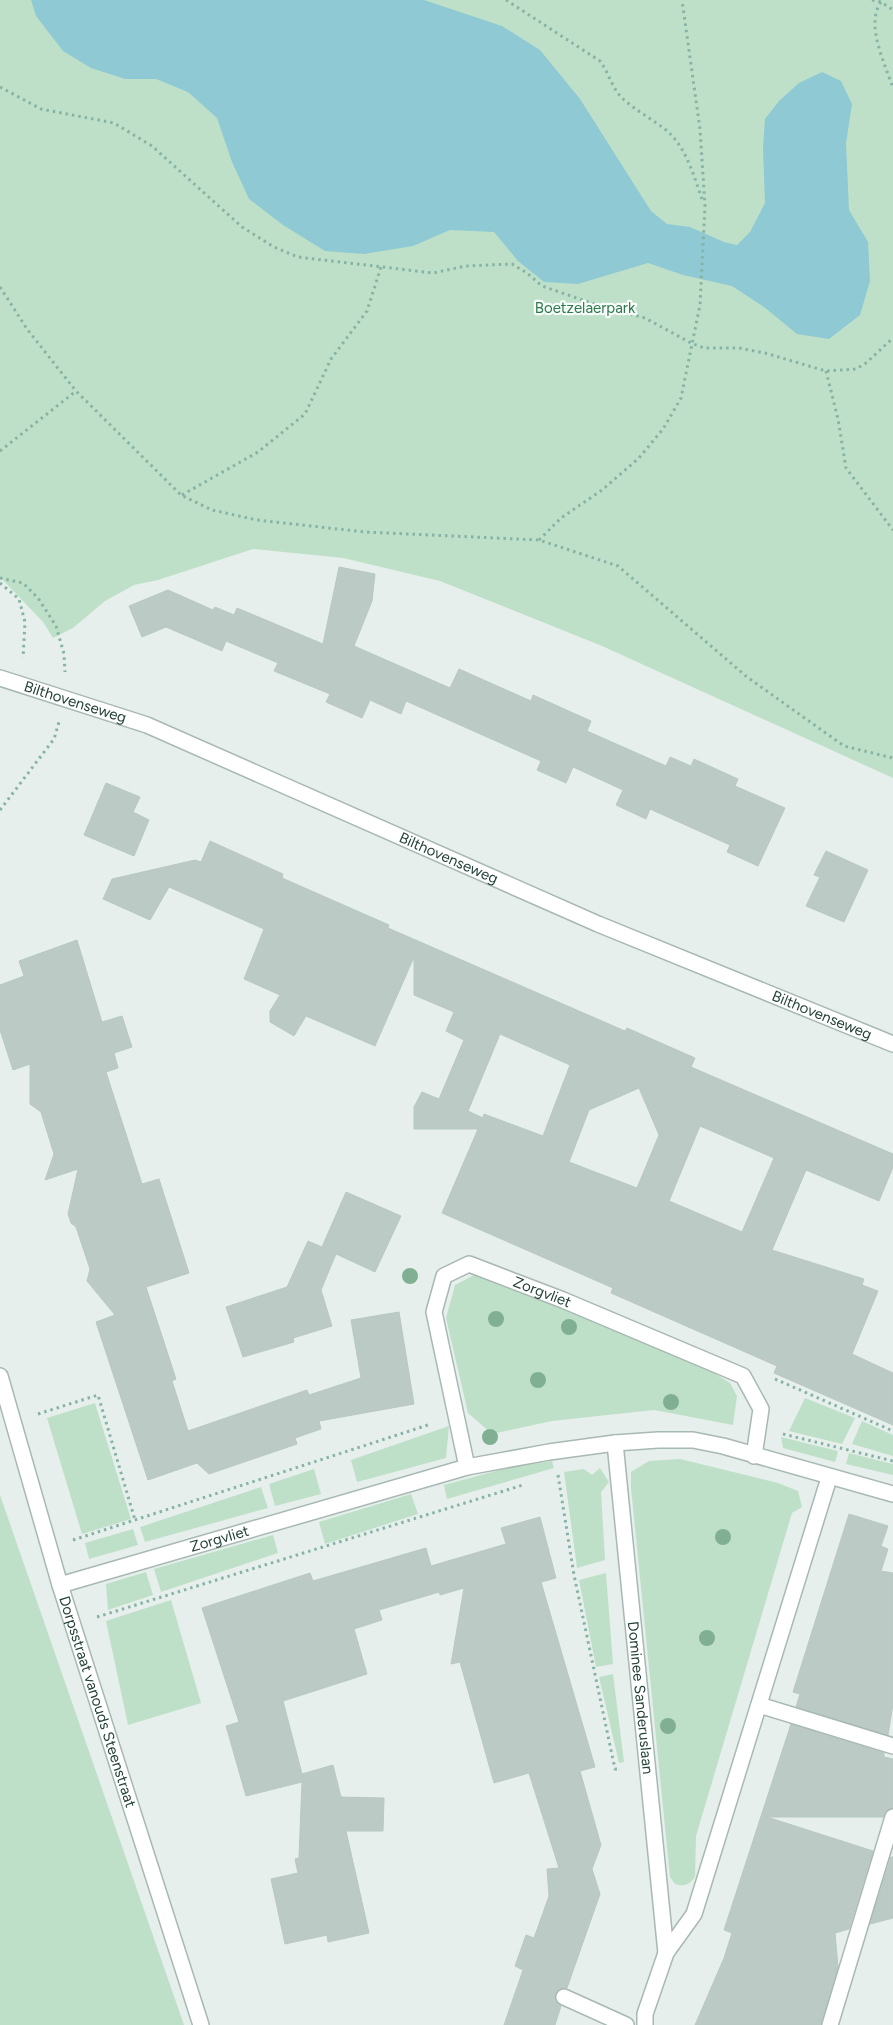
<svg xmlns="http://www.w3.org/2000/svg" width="893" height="2025" font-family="Figtree,sans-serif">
<rect width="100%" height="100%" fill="#e6efeb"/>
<path fill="#bfe0c8" d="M0,0h893v778l-291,-132 -162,-65 -97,-23 -90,-9 -95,31 -24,5 -29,16 -32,27 -20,10 -10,-16 -43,-45z
M476,1274l217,86 37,23 7,13 -4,29 -79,-15 -102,11 -60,13 -24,-21 -22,-95 9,-33z
M805,1398l50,20 -13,26 -53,-13z
M95,1403l36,116 -49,15 -35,-116z
M862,1421l31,14v21l-41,-12z
M449,1426l-3,32 -89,24 -6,-22z
M781,1437l57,14 -3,11 -52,-14z
M849,1453l44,11v11l-47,-11z
M680,1459l98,24 20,8 4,16 -10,6 -96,323 -1,41c-6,8 -11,10 -20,7l-5,-7 -39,-389v-16l18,-11z
M552,1461l2,7 -107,31 -3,-14 63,-17z
M600,1468l9,14 -8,10 4,68 -28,8 -13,-96 20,-3 8,6z
M314,1469l7,25 -46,12 -6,-22z
M261,1487l7,21 -123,34 -5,-15z
M411,1494l7,20 -93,30 -6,-22z
M0,1495l184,530h-184z
M133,1529l5,16 -49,14 -4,-16z
M273,1535l5,18 -117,39 -7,-23z
M146,1572l7,23 -45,15 -2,-26z
M606,1573l7,91 -17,3 -17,-87z
M171,1600l30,103 -73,22 -22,-104z
M613,1674l11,88 -5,1 -20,-86z"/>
<path fill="#8ec9d4" d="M31,0h393l78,26 38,24 40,49 71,112 16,13 23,3 34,15 13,3 13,-13 15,-29 -2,-55 2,-29 14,-18 20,-18 23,-11 19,9 11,23 -6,39 3,67 19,32 2,39 -10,34 -31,24 -32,-5 -33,-27 -32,-21 -49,-11 -35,-12 -70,21 -34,-2 -26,-21 -24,-29 -44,-2 -37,16 -49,8 -39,-3 -42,-26 -34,-26 -17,-37 -15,-44 -29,-26 -32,-13h-31l-34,-11 -28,-17 -27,-35z"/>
<path fill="#bbcac4" stroke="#b8c9c2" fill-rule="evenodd" d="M339,567l36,7 -3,27 -18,45 96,42 9,-19 72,32 2,-6 58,26 -4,10 79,35 4,-9 21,9 3,-7 44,20 -3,7 50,22 -27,58 -31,-14 3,-7 -80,-36 -4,10 -30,-14 7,-15 -50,-23 -7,16 -29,-13 4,-9 -135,-60 -5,13 -31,-14 -8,18 -36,-16 4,-8 -56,-23 4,-8 -52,-22 -4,10 -56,-24 -24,10 -13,-31 39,-16 45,20 2,-3 19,8 3,-7 86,36z
M106,783l34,14 -7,15 16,8 -15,36 -50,-21z
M210,841l73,33 -1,4 107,47 -1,3 237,103 2,-3 68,30 -4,9 202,87v13l-14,34 -73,-31 -34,80 92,29 -2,6 16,6 -26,63 41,19v52l-119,-52 3,-7 -166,-73 2,-5 -171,-75 36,-84h-64v-22l8,-15 17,7 25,-59 -18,-9 8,-19 -40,-17v-38l-39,89 -69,-30 -12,20 -24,-14v-11l10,-16 -36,-16 20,-50 -95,-42 -19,33 -47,-21 9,-20 83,-19 6,2zM500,1034l70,31 -27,71 -59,-22 -1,4 -15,-7zM639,1088l20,47 -22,53 -68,-26 20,-52zM700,1126l74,32 -32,74 -73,-31z
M826,851l42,19 -24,52 -38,-16 14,-29 -6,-2z
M77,940l25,82 20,-6 10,31 -18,6 4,15 -12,4 36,112 17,-5 30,94 -43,14 30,92 -4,2 16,50 119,-41 2,5 52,-17 -10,-58 48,-8 15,92 -95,17 2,8 -26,9 2,6 -88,30 -12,-11 -49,17 -52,-158 19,-7 -28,-34 3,-12 -14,-42 -5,-4 -3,-9 10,-45 -33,11 9,-26 -13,-42 -11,-8v-40l-17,6 -13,-40v-45l24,-9 -5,-15z
M346,1192l55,24 -26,56 -39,-18 -15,36 11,36 -39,12 1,4 -51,15 -17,-50 61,-20 21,-46 14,6z
M849,1514l39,12 -7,20 7,3 -7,22 12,2v131l-5,31 -92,-28 4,-13 -7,-2z
M540,1517l16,61 -15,4 54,185 -15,4 21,74 -9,24 8,25 -33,94 -8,1 -4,5 1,8 5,4 -6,19h-51l19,-55 -8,-4 11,-31 8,3 15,-42 -2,-27 12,-1 -30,-95 -35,10 -34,-121 -9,2 13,-76 -24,7 -1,-3 -60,18 3,10 -28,9 13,45 -84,27 19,73 31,-9 8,32 43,1 -1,33h-37l23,102 -41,9 -1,-7 -42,9 -14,-65 27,-6 -3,-14 4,-1 3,-76 -56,14 -20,-70 13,-4 -37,-114 108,-35 3,8 113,-33 5,18 75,-22 -5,-16z
M791,1724l93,29v4l9,2v49l-7,3 -3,6h-116l106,34 -24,78 -14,4 3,34 -17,58h-126l29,-67 8,-25 -8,-3z
M891,1857h2v61l-23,6z"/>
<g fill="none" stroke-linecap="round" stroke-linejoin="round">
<defs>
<path id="lane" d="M759,1705l134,41
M564,1997l62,28
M830,2025l63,-208"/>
<g id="street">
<path id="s1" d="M0,678l147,47 451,199 295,120"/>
<path id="s2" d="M0,1376l60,209 141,440"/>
<path id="s3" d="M615,1443l51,510"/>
<path id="s4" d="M467,1467l-33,-155 10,-36 25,-12 94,36 180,76 18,33 -7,47"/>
<path id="s5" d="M60,1585l407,-118 82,-15 66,-9 43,-3h35l30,6 170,48"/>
<path d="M645,2025v-11l21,-61 28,-39 135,-436"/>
</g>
</defs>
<use href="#lane" stroke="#a8b8b2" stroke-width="18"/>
<use href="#street" stroke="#a8b8b2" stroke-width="18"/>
<path stroke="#86b3a5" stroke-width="3" stroke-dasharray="2.5 4" stroke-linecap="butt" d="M506,0l94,61c9,12 12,27 22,37 13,12 30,21 44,32 21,18 28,47 37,72
M872,0l9,2 12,8
M881,2c-16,22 4,62 12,86
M0,87l41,22 73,14 38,23 90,81 32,20 24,10 135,16 33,-7 46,-2 15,9 15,13 52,18 51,14 46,25 13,5h35l26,5 61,18 30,-2 10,-6 27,-25
M0,287l27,42 49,62 105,104 31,15 45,10 108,12 174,8 79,26 129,111 97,69 49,12
M826,371l12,48 8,49 47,62
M0,451l76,-60
M182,495l76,-43 47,-38 26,-55 36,-48 14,-44
M539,540l22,-22 41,-28 37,-32 24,-29 18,-31 19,-93 5,-99 -5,-77 -18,-129
M0,578l23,5 15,15 18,28 8,28 1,18
M0,583l19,16 6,23 -2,36
M0,810l54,-71 5,-17
M775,1379l118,52
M38,1414l60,-19 37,125
M783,1434l110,27
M558,1475l16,100 41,194h6
M73,1540l358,-116
M97,1617l426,-132"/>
<use href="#lane" stroke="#fff" stroke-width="15"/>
<use href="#street" stroke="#fff" stroke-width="15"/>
</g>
<g fill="#80af93">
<circle cx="410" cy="1276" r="8"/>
<circle cx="496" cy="1319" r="8"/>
<circle cx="569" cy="1327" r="8"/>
<circle cx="538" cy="1380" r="8"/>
<circle cx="671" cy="1402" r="8"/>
<circle cx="490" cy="1437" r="8"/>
<circle cx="723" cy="1537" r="8"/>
<circle cx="707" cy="1638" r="8"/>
<circle cx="668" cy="1726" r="8"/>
</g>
<g text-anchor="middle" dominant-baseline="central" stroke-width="4.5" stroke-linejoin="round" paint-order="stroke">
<g font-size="15" fill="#2d7a4b" stroke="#f7fbf9">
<text x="585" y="308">Boetzelaerpark</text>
</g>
<g font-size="15" fill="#24423a" stroke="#f7fbf9">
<text stroke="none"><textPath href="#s1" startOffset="79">Bilthovenseweg</textPath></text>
<text stroke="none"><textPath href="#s1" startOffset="484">Bilthovenseweg</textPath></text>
<text stroke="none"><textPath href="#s1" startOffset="889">Bilthovenseweg</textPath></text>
<text stroke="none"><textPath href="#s4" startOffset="302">Zorgvliet</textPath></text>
<text stroke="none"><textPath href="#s5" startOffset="166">Zorgvliet</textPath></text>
<text stroke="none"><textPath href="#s3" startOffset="256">Dominee Sanderuslaan</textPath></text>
<text stroke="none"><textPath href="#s2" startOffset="340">Dorpsstraat vanouds Steenstraat</textPath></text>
</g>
</g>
</svg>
